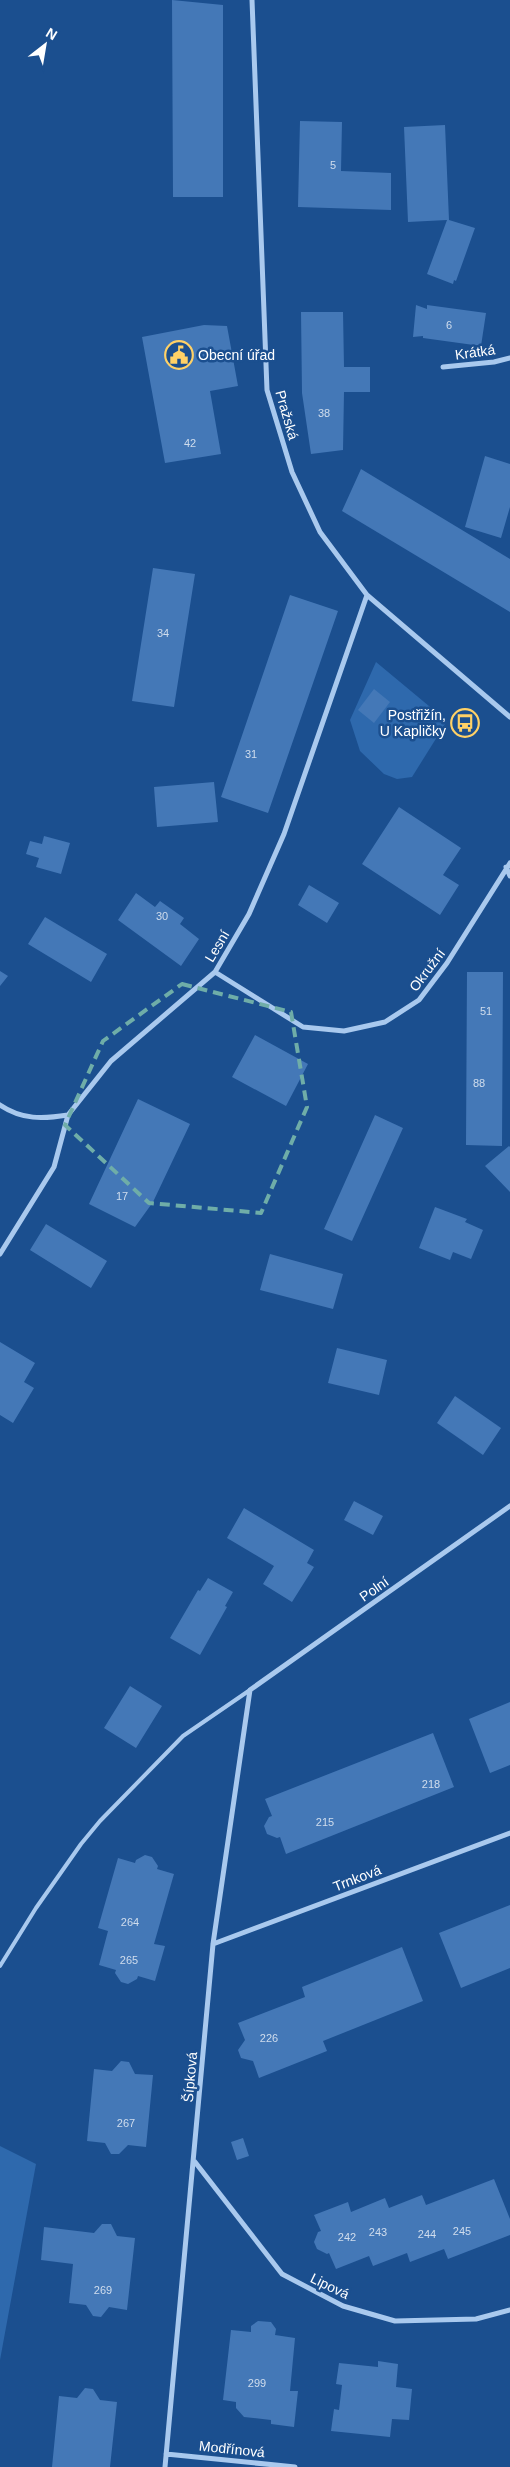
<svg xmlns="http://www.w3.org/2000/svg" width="510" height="2467" font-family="Arial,sans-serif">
<rect width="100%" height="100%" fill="#1b4f8f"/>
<path fill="#2e69ad" d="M376,662l71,59 -35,56 -15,2 -13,-5 -24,-23 -10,-31z
M0,2146l36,18 -36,196z"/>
<path fill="#4478b7" d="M172,0l51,5v192h-50z
M300,121l42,1 -1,49 50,2v37l-93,-3z
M445,125l4,95 26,8 -19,53 -2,-1 -1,4 -26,-10 20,-54 -39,2 -4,-95z
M416,305l11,4v-4l59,8 -5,33 -58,-8v-2l-10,1z
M301,312h42l1,55h26v25h-26l-1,58 -32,4 -9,-61z
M204,325l23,1 11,60 -28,5 11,63 -56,9 -23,-126z
M485,456l25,8v43l-9,31 -36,-11z
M361,469l149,90v53l-168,-101z
M153,568l42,6 -21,133 -42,-6z
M290,595l48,16 -70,202 -47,-16z
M374,689l16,13 -16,21 -16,-13z
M214,782l4,40 -61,5 -3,-40z
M399,807l62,41 -18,27 16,10 -19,30 -78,-51z
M44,836l26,7 -9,31 -25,-7 3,-9 -13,-4 4,-13 12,3z
M309,885l30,18 -12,20 -29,-18z
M136,893l19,14 5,-6 24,17 -4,6 19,15 -18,27 -63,-46z
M45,917l62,37 -16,28 -63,-38z
M0,971l8,5 -8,10z
M467,972h36l-1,174 -36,-1z
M255,1035l53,29 -22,42 -54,-29z
M138,1099l52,25 -37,78 -18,25 -46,-23z
M375,1115l28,13 -51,113 -28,-12z
M509,1146l1,1v45l-25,-26z
M435,1207l32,12 -2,3 18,8 -12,29 -18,-7 -3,8 -31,-12z
M46,1224l61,37 -16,27 -61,-38z
M270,1254l73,20 -10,35 -73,-19z
M0,1342l35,21 -11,19 10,6 -21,35 -13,-8z
M337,1348l50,12 -8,35 -51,-12z
M455,1396l46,32 -18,27 -46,-32z
M354,1501l29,15 -10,19 -29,-15z
M244,1508l70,42 -7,13 7,4 -22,35 -29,-18 11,-18 -47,-28z
M208,1578l25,14 -8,14 2,1 -27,48 -30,-17 28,-48 2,1z
M130,1686l32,20 -26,42 -32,-20z
M510,1702v63l-20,8 -21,-54z
M433,1733l21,54 -168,67 -6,-17 -3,1 -10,-4 -3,-8 5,-9 3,-1 -7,-17z
M145,1855l7,2 6,9 -1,3 17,5 -20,70 11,2 -10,35 -17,-5 -1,3 -9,5 -7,-2 -6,-9 1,-3 -17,-5 9,-34 -10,-3 20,-70 17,5 1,-3z
M510,1905v63l-49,20 -22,-55z
M402,1947l21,54 -100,40 4,10 -68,27 -6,-17 -12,-3 -3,-8 7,-10 -7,-17 67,-26 -3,-10z
M121,2061l8,1 6,12 18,1 -7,72 -18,-2 -9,9h-8l-6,-11 -18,-2 7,-72 18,2z
M243,2138l6,18 -12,4 -6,-18z
M494,2179l16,40v16l-62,24 -4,-10 -34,13 -3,-9 -34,13 -4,-10 -33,13 -7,-16 -2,1 -10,-5 -3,-7 4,-10 3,-1 -7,-16 34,-13 3,10 34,-14 4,10 33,-13 4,10z
M102,2224h9l6,12 18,2 -8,72 -18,-3 -8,10 -8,-1 -7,-11 -17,-2 4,-39 -32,-4 3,-33 50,6z
M258,2321l13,1 5,7 -1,6 20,3 -5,53h8l-4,36 -23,-3v-4l-27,-3 -8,-9v-6l-13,-2 8,-70 20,2v-6z
M378,2361l20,3 -2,23 16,2 -3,31 -17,-1 -2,18 -59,-6 3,-22 5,1 3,-25 -6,-1 3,-21 39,4z
M85,2388l8,1 7,11 17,2 -7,65h-58l7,-71 18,2z"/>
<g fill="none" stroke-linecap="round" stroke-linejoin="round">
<path stroke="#a9c9ee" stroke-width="4" d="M0,1966l36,-58 45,-64 19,-23 83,-85 67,-46"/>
<path stroke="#a9c9ee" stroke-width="5" d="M252,0l15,390 25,82 28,60 47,63 143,122
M443,367l51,-5 16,-4
M506,867l4,9
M215,972l88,55 41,4 41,-9 34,-22 28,-37 63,-100
M0,1105c22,15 43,14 68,10
M0,1254l54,-87 14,-52 43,-54 104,-89 34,-58 35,-80 83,-239
M213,1944l297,-111
M195,2162l87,112 61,32 52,15 81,-2 34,-9
M166,2454l129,13
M165,2467l48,-523 37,-254 260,-184"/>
</g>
<path fill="none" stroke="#6fada8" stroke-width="4" stroke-dasharray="10 6" stroke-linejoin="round" d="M182,984l109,28 16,95 -46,106 -112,-10 -84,-78 38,-84z"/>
<defs>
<symbol id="civic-ring" viewBox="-11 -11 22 22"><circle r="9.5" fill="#1b4f8f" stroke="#ffd166" stroke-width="1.5"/><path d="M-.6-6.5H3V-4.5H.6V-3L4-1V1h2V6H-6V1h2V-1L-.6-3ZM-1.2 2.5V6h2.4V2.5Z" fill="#ffd166"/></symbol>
<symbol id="bus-ring" viewBox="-11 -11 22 22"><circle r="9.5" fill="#1b4f8f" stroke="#ffd166" stroke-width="1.5"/><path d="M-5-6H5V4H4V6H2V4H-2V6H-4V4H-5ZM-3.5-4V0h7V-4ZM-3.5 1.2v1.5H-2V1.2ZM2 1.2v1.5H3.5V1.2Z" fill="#ffd166"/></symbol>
</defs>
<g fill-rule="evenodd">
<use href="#civic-ring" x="163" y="339" width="32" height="32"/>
<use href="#bus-ring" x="449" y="707" width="32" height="32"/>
</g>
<g text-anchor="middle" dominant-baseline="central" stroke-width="5" stroke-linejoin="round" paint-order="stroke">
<g font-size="11" fill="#d0dded">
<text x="333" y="165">5</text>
<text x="449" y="325">6</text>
<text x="324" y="413">38</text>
<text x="190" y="443">42</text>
<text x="163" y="633">34</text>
<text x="251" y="754">31</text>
<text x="162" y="916">30</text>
<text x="486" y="1011">51</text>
<text x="479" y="1083">88</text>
<text x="122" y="1196">17</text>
<text x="431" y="1784">218</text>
<text x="325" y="1822">215</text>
<text x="130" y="1922">264</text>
<text x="129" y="1960">265</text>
<text x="269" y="2038">226</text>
<text x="126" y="2123">267</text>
<text x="462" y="2231">245</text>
<text x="378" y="2232">243</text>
<text x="427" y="2234">244</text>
<text x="347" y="2237">242</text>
<text x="103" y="2290">269</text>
<text x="257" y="2383">299</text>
</g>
<g font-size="14" fill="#fff" stroke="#1b4f8f">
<text transform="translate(475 352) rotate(-8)">Krátká</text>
<text transform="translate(287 415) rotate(74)">Pražská</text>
<text transform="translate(217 946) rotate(-59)">Lesní</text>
<text transform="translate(427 970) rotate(-53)">Okružní</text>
<text transform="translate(374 1589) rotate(-35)">Polní</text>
<text transform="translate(357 1878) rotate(-21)">Trnková</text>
<text transform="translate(190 2077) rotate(-85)">Šípková</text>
<text transform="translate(330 2286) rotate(26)">Lipová</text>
<text transform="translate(232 2449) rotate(6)">Modřínová</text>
</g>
<g font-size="14" fill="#fff" stroke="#1b4f8f" text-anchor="start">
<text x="198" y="355">Obecní úřad</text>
<text x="446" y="715" text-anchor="end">Postřižín,<tspan x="446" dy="16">U Kapličky</tspan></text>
</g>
</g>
<g transform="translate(45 45) rotate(31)" stroke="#1b4f8f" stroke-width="4" paint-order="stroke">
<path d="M0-4L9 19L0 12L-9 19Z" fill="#ffffff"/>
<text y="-8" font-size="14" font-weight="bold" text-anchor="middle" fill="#ffffff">N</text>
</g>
</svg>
